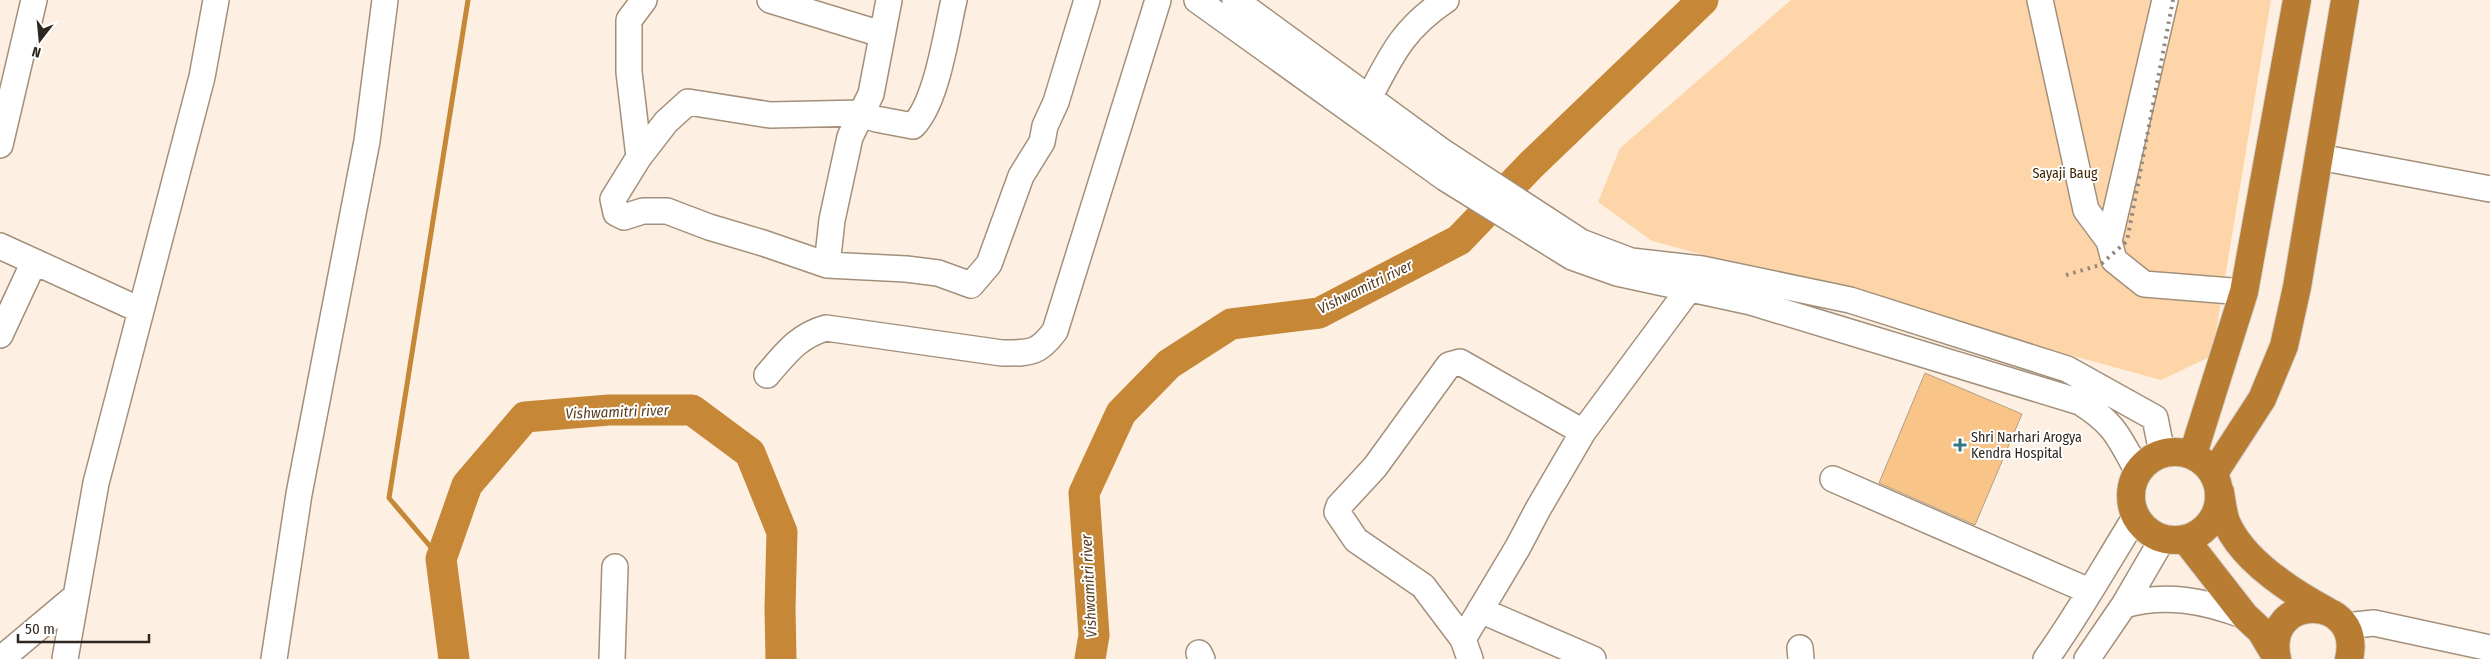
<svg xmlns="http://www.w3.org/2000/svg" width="2490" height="659" font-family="'Fira Sans Condensed',sans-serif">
<rect width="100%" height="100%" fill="#fdf0e2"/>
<path fill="#fed5a8" d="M1791,0h480l-59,356 -51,24 -509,-139 -54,-39 22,-54z"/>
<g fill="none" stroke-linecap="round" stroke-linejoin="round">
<path stroke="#c68737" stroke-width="5" d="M441,559l-52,-61 79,-498"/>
<path stroke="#c68737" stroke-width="31" d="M454,659l-13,-100 26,-74 58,-68 84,-7h83l58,43 32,79 -2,76 1,51
M1090,659l4,-24 -10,-142 37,-80 48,-49 62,-40 88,-11 140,-73 72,-75 172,-165"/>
</g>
<path fill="#f9c488" stroke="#b29e89" d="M1925,373l97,41 -47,111 -96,-42z"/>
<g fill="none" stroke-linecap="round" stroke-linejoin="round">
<defs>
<path id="minor" d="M644,0l-15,20v52l10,85 -26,42 3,14 8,4 19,-6h24l42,16 54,16 64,22 79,4 32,4 33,12 18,-21 32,-88 21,-34 3,-16 11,-24 31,-102
M770,0l111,34
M1197,0l248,178 127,79 45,16 134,29 329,100c34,21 39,35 58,70
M1235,0l208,152 138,90 50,19 71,8 148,31 217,69 88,49 7,35
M2040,0l46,210 23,31 5,19 30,24 100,8
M1369,98c23,-44 34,-69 77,-98
M0,145l34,-145
M639,157l27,-35 22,-20 82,13 92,-2 14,6 37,7c24,-24 33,-92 41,-126
M2319,157l171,32
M2109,241l56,-241
M0,246l140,64
M827,265l5,-45 18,-83 21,-43 18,-94
M0,335l34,-73
M767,375c19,-22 31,-39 59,-47l176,25c28,0 36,1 53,-22l103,-331
M1833,479l256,112
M2124,605c42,-12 81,-4 121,11
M1480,610l113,49
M2345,626l29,-3 116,25
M1463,639l55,-92 20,-38 45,-77 106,-143
M1800,648l1,11
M1199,653l3,6
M1,659l75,-63
M65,659l31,-176 106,-406 14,-77
M274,659l25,-165 68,-353 18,-141
M612,659l3,-92
M1470,659l-7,-20 -40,-53 -67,-46 -19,-28 2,-6 36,-39 74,-102 11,-3 123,70
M2046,659c33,-46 60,-95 90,-143
M2087,659l37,-54 39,-67"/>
<path id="highway" d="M2131 496a44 44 0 1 1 88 0a44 44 0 1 1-88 0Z
M2193,454l51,-162 53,-292
M2214,473l48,-74 22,-53 13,-59 48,-287
M2220,492c2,11 3,25 8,34 18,37 64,66 99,85
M2185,539l60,77 16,15 16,27
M2277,659c-15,-67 87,-66 72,0"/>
</defs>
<use href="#minor" stroke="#a3907b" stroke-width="28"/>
<use href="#highway" stroke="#d5d4d2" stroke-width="30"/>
<use href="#minor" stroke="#fff" stroke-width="25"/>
<use href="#highway" stroke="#b87d32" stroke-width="28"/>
<path stroke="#93887d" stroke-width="4" stroke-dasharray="2.5 5" stroke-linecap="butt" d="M2066,275l34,-10 27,-24 46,-241"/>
</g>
<path fill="#337587" stroke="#fff" stroke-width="2" d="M1957.5 437.5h5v5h5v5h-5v5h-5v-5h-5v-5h5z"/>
<g text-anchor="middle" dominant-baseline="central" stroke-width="4" stroke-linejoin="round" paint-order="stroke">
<g font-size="14" fill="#402603" stroke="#fff">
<text x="2065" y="173">Sayaji Baug</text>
</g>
<g font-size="14" fill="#2f271f" stroke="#fff" text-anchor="start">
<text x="1971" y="437">Shri Narhari Arogya<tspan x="1971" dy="16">Kendra Hospital</tspan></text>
</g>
<g font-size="15" font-style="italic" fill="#593d1d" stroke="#fff">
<text transform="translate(1365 287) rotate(-26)">Vishwamitri river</text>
<text transform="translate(617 412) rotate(-2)">Vishwamitri river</text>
<text transform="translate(1089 586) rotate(-93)">Vishwamitri river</text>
</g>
</g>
<g transform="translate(40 40) rotate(196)" stroke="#ffffff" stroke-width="4" paint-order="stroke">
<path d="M0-4L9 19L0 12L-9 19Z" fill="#2f271f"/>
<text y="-8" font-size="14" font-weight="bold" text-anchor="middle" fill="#2f271f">N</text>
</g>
<path d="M18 634v8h131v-8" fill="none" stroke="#2f271f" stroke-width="2.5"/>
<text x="25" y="634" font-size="15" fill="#2f271f" stroke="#ffffff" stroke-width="4" paint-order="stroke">50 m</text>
</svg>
